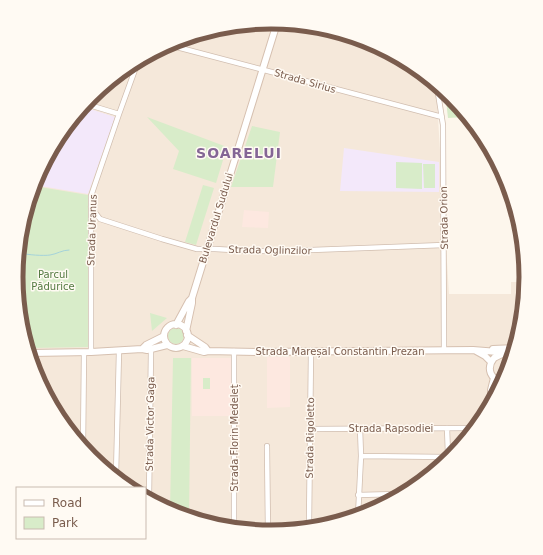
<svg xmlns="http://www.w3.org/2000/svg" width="543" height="555" font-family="'DejaVu Sans',sans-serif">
<rect width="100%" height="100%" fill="#fdf6ec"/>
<path fill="#f5e8da" d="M272,22l97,20 67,44 13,208h62v-12h7v32l2,1 -13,60 -55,83 -83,56 -98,19 -97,-20 -29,-19v-6h-10l-44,-30 -56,-83 -19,-98 20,-97 55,-83 83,-56z"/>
<path fill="#fde8e0" d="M244,210l25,2 -1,16 -26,-1z
M267,357h23v50l-23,1z
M192,358h40l-1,58h-39z"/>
<path fill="#f3e8fa" d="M84,107l31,10 -27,77 -54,-9 2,-5z
M344,148l95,14v30l-99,-1z"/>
<path fill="#d8ecc9" d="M445,92l7,5 13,20 -17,1z
M147,117l80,30 -11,36 -43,-14 6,-18z
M252,126l28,6 -7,55h-42z
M396,162l26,1v26l-26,-1z
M423,164h12v24h-11z
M203,185l11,3 -18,57 -11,-3z
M34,186l54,9 1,152 -59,1 -14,-71z
M150,313l17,5 -15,13z
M168 336a8 8 0 1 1 16 0a8 8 0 1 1-16 0Z
M173,358h18l-2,159 -15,-4 -4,-2z
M203,378h7v11h-7z"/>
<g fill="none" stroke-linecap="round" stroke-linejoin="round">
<path stroke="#a5d3da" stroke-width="1" d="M21,253c6,2 23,3 29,2 7,-1 12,-5 19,-5"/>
<defs>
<path id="street" d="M169,45l273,72
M437,87l6,38 1,225
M86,104l33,10
M91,207l9,12 62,20 35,10h18l35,2h35l159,-6
M91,352v-156l28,-82 17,-47
M310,429l162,-1
M267,446l1,86
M83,447l1,-95
M361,456l86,1 1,-3 -1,-26
M116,475l3,-124
M358,495l40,-1
M149,497l2,-147
M358,516l3,-60 -1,-28
M234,525v-174
M309,525l2,-174"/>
<path id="secondary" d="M164 336a12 12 0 1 1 24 0a12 12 0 1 1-24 0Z
M176,325l13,-24 3,-3
M186,331l6,-28v-5l85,-275
M187,335l18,12 3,4
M183,346l21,6 4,-1 51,1 214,-2 25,2 13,5
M142,349l4,-4 18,-9
M493,349l20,-1
M476,351l9,5 6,6
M31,353l60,-1 51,-3 5,1 20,-5
M502,354l-8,4c-8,10 -4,23 10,23
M495,394l6,-13
M491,399v-9l3,-12"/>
</defs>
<use href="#street" stroke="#d1beb0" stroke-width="6"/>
<use href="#secondary" stroke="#d6c0b0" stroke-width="8"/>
<use href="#street" stroke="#fff" stroke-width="4.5"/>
<use href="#secondary" stroke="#fff" stroke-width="6"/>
</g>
<g text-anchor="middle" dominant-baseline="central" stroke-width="3" stroke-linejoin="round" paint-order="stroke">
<g font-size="10" fill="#7a5c4d" stroke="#fffaf3">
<text transform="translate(305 81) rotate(16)">Strada Sirius</text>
<text transform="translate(216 218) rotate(-73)">Bulevardul Sudului</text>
<text transform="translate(444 218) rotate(-91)">Strada Orion</text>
<text transform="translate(92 230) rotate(-88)">Strada Uranus</text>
<text transform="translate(270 250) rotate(1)">Strada Oglinzilor</text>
<text x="340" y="351">Strada Mareșal Constantin Prezan</text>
<text transform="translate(150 424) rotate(-89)">Strada Victor Gaga</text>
<text x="391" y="428">Strada Rapsodiei</text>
<text transform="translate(234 438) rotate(-90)">Strada Florin Medeleț</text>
<text transform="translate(310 438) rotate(-89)">Strada Rigoletto</text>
</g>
<g font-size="10" fill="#537a41" stroke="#fffaf3">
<text x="53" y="274">Parcul<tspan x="53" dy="12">Pădurice</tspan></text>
</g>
<g font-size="14" font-weight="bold" letter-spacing="1" fill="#846695" stroke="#fffaf3">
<text x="239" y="153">SOARELUI</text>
</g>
</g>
<path d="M0 0H543V555H0ZM23 277a248 248 0 1 1 496 0a248 248 0 1 1-496 0Z" fill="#fffaf3" fill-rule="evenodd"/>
<path fill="none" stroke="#7a5c4d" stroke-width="5" d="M23 277a248 248 0 1 1 496 0a248 248 0 1 1-496 0Z"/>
<rect x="16" y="487" width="130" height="52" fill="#fffaf3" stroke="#cabbb1"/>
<rect x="24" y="500" width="20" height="6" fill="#ffffff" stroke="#cabbb1"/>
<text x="52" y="507" font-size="12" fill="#7a5c4d">Road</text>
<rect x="24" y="517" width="20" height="12" fill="#d8ecc9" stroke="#cabbb1"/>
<text x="52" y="527" font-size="12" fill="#7a5c4d">Park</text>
</svg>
